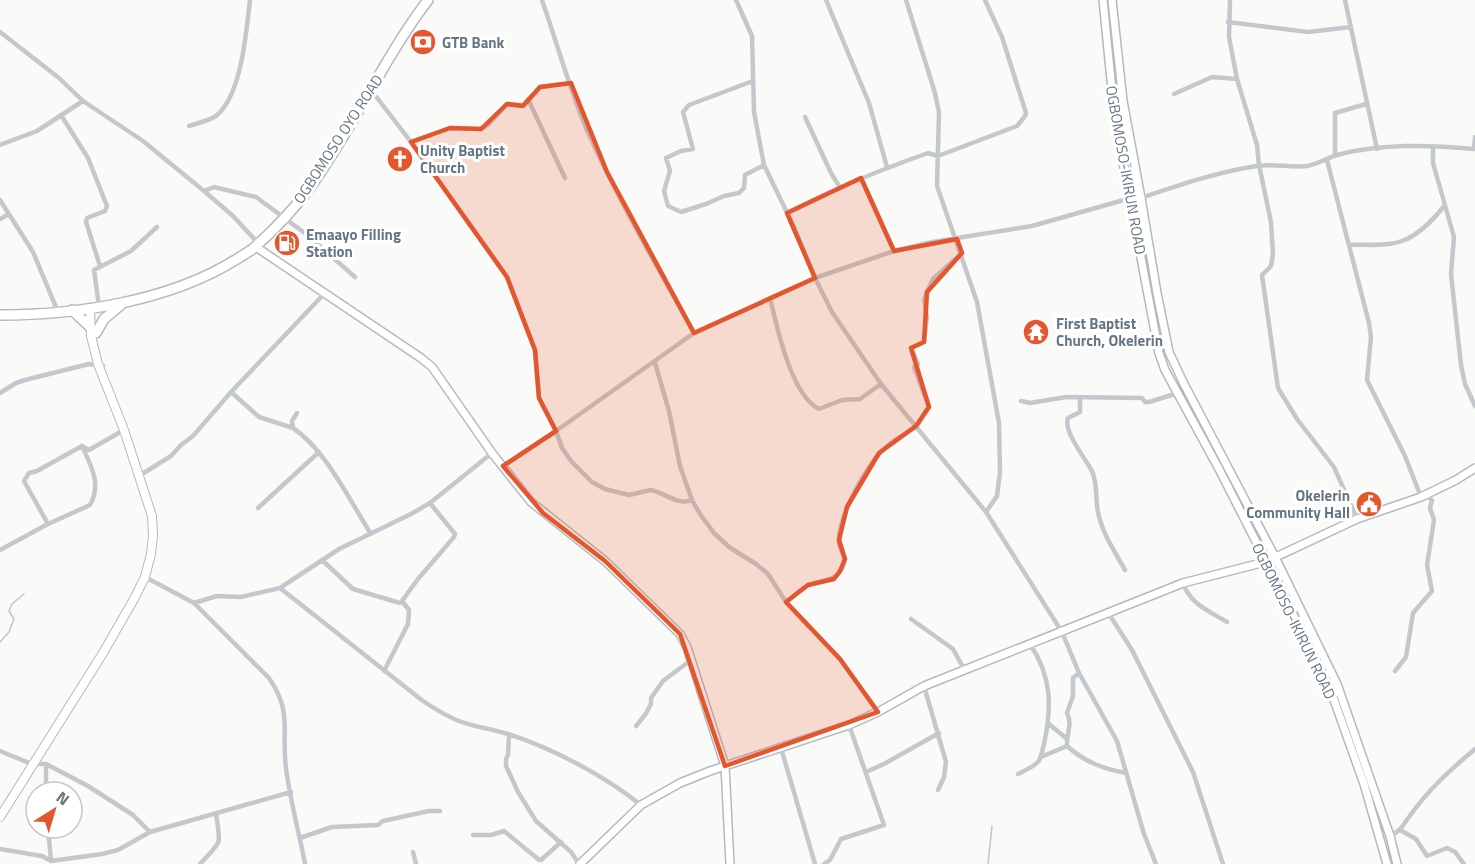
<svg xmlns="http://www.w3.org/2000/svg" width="1475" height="864" font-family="'Titillium Web',sans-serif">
<rect width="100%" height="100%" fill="#fafaf8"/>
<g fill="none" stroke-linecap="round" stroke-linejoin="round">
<path stroke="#bbc7cb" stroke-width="1.5" d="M0,642l9,-10 5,-13 -5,-8 3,-7 12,-10
M988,864l4,-38"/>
<defs>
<path id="secondary" d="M1103,0l12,120 44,233 6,17 54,99 109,214 36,101 23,80
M1112,0l11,101 18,97 16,95 12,59 14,30 92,175 62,127 53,152 7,28
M256,247l165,111 11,9 60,86 39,49 74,59 75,73 7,13 38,119 5,98
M580,864l61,-59 39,-22 30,-12 139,-46 29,-13 46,-26 259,-103 82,-21 92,-43 64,-22 35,-17 19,-12"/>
<path id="primary" d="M0,817l103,-164 31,-54 11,-22 6,-23 2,-18 -1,-20 -28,-86 -26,-66 -7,-28 -1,-28"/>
<path id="highway" d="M72,310l18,17
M0,315c78,0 170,-14 237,-56 6,-4 14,-8 19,-13 19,-17 37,-36 53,-57 44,-60 74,-130 119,-189
M96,333l8,-14 18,-15"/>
</defs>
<use href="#secondary" stroke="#b3babf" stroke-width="10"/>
<use href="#primary" stroke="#b5babe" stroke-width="10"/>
<use href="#highway" stroke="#b4b9bd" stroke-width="12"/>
<path stroke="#c3c8cc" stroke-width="4.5" d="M542,0c15,43 27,88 45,130 31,70 70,136 107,203
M736,0l16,36 2,76 10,53 30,62 21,51 79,-27 38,-9 100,-16 99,-28h10c38,-13 76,-26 116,-32 16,-3 34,2 50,0 11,-2 20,-8 30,-11 44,-12 94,-10 138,-6
M826,0l43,103 18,64
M906,0l29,93 4,19 -2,74 40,116 22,121 1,49 -3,24 -11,16
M1230,0l-1,37 8,42 20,66 2,20 12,57 2,32 -2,12 -9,9 16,113 19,31 37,48 23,52
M1345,0l32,149
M1228,22l80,10 43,-5
M0,32l59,46 24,23 60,40 61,50 10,-4 42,10 50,37 49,43
M753,81l-64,24 -6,7 10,37 -12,2 -15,7 4,13 -6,20 4,15 13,6 25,-8 18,-8 15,-3 5,-5 1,-13 19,-10
M371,90l40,52 96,135 28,73 4,48 17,33 6,17 9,13 21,21 13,7 24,6 22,-5c14,3 28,16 41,10
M1174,94l38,-17 25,2
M528,99l37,79
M61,115l27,43 19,48 -2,5 -18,7 -1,4 14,44
M805,117l26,56 8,13
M189,126c9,-3 19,-5 27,-10 26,-21 30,-84 34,-116
M411,142l39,-14 31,1 7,-4 19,-21 16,1 17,-18 31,-4
M0,145l37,-14 46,-30
M1433,146v17l21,74 -3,37 10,91 4,19 10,22
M1474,149l1,-12
M1335,155v-42l31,-9
M1327,160l42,163 2,14 -4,43 38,76 16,41 5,-1 6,4 -2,8 4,12 -7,45 5,26 -19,22 -7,44 -11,14
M861,178l33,73
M204,191l29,25 25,27
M0,200l33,52 25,60
M787,213c46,-24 93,-43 141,-60l10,3 79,-30 8,-10 1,-3 -24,-76 -17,-37
M0,219l9,-5
M1349,245c16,-1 37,2 53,-4 17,-6 32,-22 43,-36
M770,298c7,29 21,97 49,111l23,-9 18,-1 21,-15
M99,306l-5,-36 37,-19 26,-24
M655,363l14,48 11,55 12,34 8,14 14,19 15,14 27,17 12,10 18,28 54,57 38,53
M231,392l28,25 34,11
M0,393l16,-10 9,-3 64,-16 14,2
M1080,398v14l-12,6c-5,13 17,40 24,53 6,14 3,27 6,41 4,21 17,40 27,58
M1021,401l9,2 36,-6 76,1 3,4h4l29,-9
M297,413l-5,8 1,7c32,21 57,73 78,106
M503,466l53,-35 138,-98 121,-55 17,34 49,72 105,128 76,120 17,41 38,68 27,93 12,30
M139,476l32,-20 10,-11 12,-9 38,-44 94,-99
M258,508l61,-56
M48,524l42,-19c12,-21 1,-39 -8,-59
M0,550l48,-26 -24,-43 5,-8 8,-2 45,-25 7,4 35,-20
M322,560l31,29 47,14 2,-2
M145,577l49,26 75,75c24,35 12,52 17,90 4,32 13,64 19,96
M1183,583c7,21 26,28 44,39
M280,588l143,113c12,8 23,15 36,20 16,6 33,8 49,13 46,15 95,41 133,71
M402,601l16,-22 36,-42 1,-3 -25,-31
M786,602c7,-5 15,-14 23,-17 16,-7 32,-2 36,-26 -2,-5 -6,-12 -6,-17 -1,-26 28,-78 47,-95 9,-9 21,-13 30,-21 6,-5 7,-13 13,-19l-15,-40 4,-3 -7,-16 13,-6 3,-25 -3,-17 3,-8 6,-13 29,-26
M194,603l23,-7 24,1 39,-9 59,-39 72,-35 19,-11 62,-50
M1109,614l23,36 61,122 30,92
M911,619l42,30 11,20
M384,671l24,-47 1,-14 -7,-9
M924,686l22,76 -2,15 -6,13
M1049,724l18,15
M636,726l9,-11 6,-11v-6l12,-17 28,-21
M509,734l-1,21 -2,4v7l12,26 18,29 35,31 8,12
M1067,746c-1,-12 6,-21 0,-33l6,-17v-18l6,-5
M781,748l34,116
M0,751l32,13h14l42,22 45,29 17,17
M1041,757l26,-11c18,16 36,23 59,27
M46,764v28
M866,772l18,-8 55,-31
M1018,774c6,-3 15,-7 20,-12 4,-5 4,-12 6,-18 8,-37 8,-67 -14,-100
M48,828l3,33
M1400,830l16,9 11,17 20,-8 8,4 9,12
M473,835h18l13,-4 34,28 3,1 20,-18
M1390,836c10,-4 13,-11 19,-19 19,-27 41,-47 66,-68
M300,838l32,-11 46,-2 5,-4 46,-10h11
M0,849l42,7 9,5 51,-7 16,-4 32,-18 141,-40
M413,852l3,12
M200,864c22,-24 21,-17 16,-50
M824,864l6,-4 11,-21 43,-14 -35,-100"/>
<use href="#secondary" stroke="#fff" stroke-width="7"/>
<use href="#primary" stroke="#fff" stroke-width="8"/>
<use href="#highway" stroke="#fff" stroke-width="9"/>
</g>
<path fill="#e4572e" fill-opacity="0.2" stroke="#e4572e" stroke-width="4.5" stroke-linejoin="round" d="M571,83l36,89 87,161 121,-55 -28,-65 74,-35 33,73 63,-12 5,14 -35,39 -3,50 -13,6 18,59 -13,19 -37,27 -32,54 -8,33 6,19 -5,12 -6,8 -26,6 -22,17 54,57 38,53 -153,54 -45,-132 -75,-73 -62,-48 -40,-47 53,-35 -17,-33 -4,-48 -28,-73 -96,-135 39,-14 31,1 26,-25 16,2 17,-19z"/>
<defs>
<symbol id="bank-disc" viewBox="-11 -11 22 22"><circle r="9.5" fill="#e4572e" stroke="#fff"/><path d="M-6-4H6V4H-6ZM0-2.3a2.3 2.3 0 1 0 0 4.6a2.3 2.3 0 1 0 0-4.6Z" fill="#fff"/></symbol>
<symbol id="church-disc" viewBox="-11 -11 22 22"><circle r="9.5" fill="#e4572e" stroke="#fff"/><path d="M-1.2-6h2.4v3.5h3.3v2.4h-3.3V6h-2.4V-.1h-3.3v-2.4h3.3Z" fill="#fff"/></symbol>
<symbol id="fuel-disc" viewBox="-11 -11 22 22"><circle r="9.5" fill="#e4572e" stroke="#fff"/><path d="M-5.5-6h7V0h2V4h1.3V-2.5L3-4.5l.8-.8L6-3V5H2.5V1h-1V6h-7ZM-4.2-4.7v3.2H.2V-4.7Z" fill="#fff"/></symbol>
<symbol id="temple-disc" viewBox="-11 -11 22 22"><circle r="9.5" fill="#e4572e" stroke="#fff"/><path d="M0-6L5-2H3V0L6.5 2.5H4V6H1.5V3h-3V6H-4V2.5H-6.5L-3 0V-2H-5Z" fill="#fff"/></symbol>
<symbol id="civic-disc" viewBox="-11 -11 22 22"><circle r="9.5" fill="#e4572e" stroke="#fff"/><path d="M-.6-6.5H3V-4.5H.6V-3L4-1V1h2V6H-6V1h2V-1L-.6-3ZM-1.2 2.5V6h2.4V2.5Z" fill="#fff"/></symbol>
</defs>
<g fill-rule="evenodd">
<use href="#bank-disc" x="408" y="27" width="30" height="30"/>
<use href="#church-disc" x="385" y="144" width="30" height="30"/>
<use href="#fuel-disc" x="272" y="228" width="30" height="30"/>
<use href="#temple-disc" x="1021" y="317" width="30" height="30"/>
<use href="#civic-disc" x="1354" y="489" width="30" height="30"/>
</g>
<g text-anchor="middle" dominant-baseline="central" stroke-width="6" stroke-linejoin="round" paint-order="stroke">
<g font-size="15" font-weight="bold" fill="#657683" stroke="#fff" text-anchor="start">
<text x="442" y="42">GTB Bank</text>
<text x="420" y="150">Unity Baptist<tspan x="420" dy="17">Church</tspan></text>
<text x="306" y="234">Emaayo Filling<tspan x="306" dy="17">Station</tspan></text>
<text x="1056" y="323">First Baptist<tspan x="1056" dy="17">Church, Okelerin</tspan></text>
<text x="1350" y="495" text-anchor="end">Okelerin<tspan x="1350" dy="17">Community Hall</tspan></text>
</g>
<g font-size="15" fill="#657683" stroke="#fff">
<text transform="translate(338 139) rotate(-57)">OGBOMOSO OYO ROAD</text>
<text transform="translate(1126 170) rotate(80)">OGBOMOSO-IKIRUN ROAD</text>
<text transform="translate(1294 621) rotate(64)">OGBOMOSO-IKIRUN ROAD</text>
</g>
</g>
<g transform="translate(54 810) rotate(37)"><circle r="28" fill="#ffffff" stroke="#c1c8cd" stroke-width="1.5"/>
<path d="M0-4.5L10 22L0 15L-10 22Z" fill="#e4572e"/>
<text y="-9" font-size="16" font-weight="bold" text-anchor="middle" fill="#657683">N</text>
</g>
</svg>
